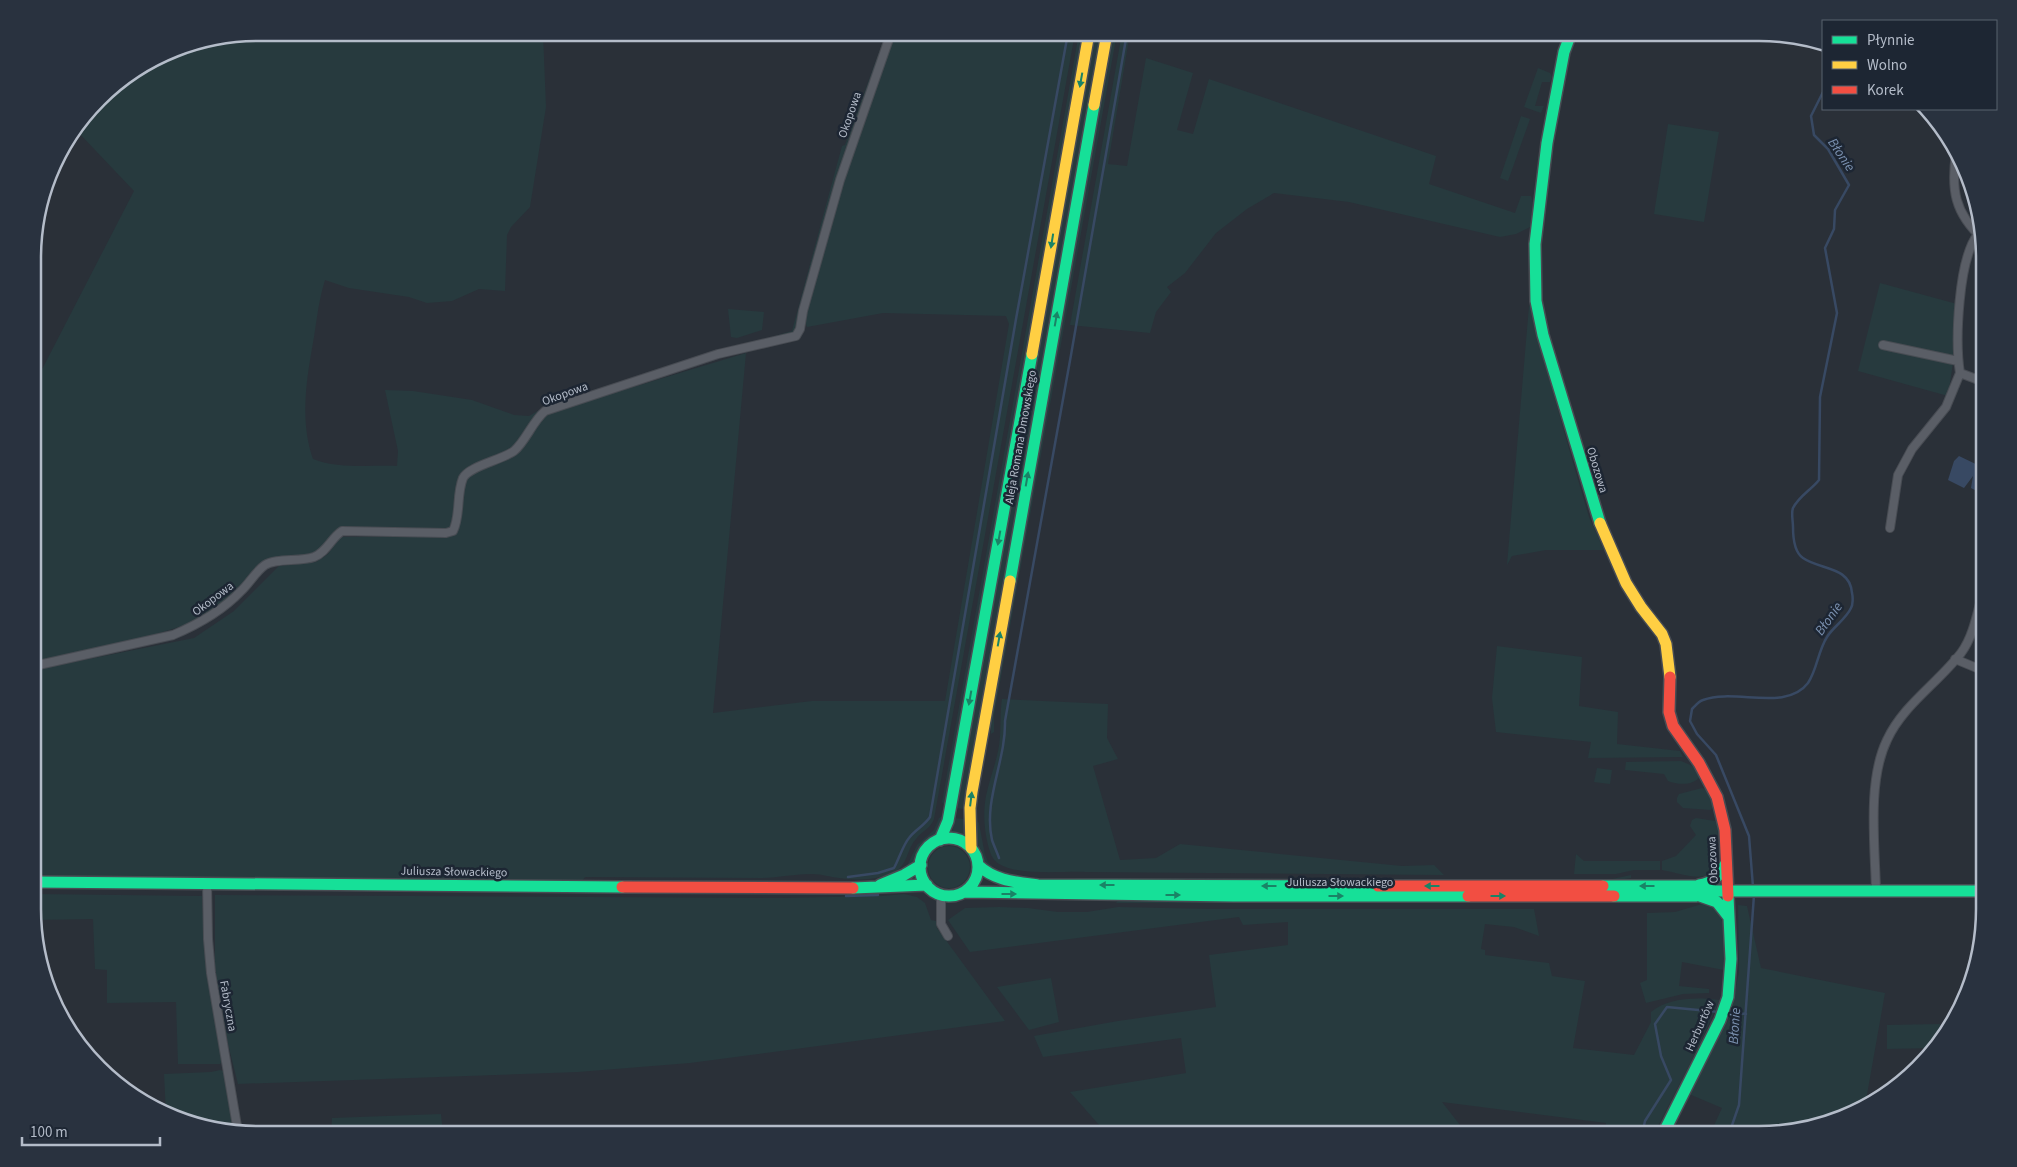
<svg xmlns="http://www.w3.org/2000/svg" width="2017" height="1167" font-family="'Source Sans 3',sans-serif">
<rect width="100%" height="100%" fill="#2a3038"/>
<path fill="#273a3e" d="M258,33h285l3,74 -16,100 -19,20 -4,8 -2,56 -26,-2 -27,12 -25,2 -18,-6 -60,-9 -24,-8c-6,19 -8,38 -11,57 -7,40 -15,82 -1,122 25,10 57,6 84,7l1,-15 -13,-61 28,1 59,9 42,15 15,1 14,-8 31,-10 3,6 169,-51 -33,360 99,-12h133l64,-377 -3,-8 -123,-3 -76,14 -3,-8 36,-128 54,-158h181l-141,786c-3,9 -12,12 -18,20 -8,8 -8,22 -17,30 -14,11 -43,12 -60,9 -9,-1 -17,-4 -27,-4 -18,0 -35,4 -53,4l-174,-1 -3,4 -548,-5v-206l160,-32 40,-27 45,-45 37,-4 12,-8 12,-17 110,-1 5,-2 -2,-8 -3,3 -11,2 -96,-3 -8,3 -20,23 -37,5 -65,52 -24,13 -63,19 -92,18v-276l100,-194 -57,-60 32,-42 63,-39z
M886,33h3l-93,299 -49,12 45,-13 50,-185 3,-1z
M1079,33h5l-139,773 -3,-4z
M1095,33h7l-138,776 -8,-1z
M1113,33h4l-123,683v16l-3,2v-25z
M1122,33h8l-22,131 19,2 19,-108 47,15 -16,57 16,4 16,-55 227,77 -7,28 86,29 6,-17h10c5,10 2,20 -1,31l-14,7 -16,3 -151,-35 -75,-9 -27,16 -31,24 -31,40 -18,14 4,5 -15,20 -6,21 -80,-8z
M1538,68l12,5 2,4 -2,5h-8l-7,24h9l-3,7 -17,-6z
M1521,116l9,3 -22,62 -8,-3z
M1668,124l51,8 -15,90 -50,-8z
M1880,283l77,21 -4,59 -5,33 -90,-25z
M1532,305l11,52 31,109 15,51 15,33h-58l-34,6 -5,9 22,-259z
M728,309l36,3 -2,18 -25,8 -6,-1z
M1497,646l85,11 -3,49 39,6 -1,32 63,7 3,6 -95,1 3,-16 -95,-10 -4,-34z
M1002,699l106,5 -1,34 11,21 -25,7 27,94 36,-2 24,-14 222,22 32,-1 10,10 -358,-3c-23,-1 -67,4 -87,-8 -7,-4 -9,-12 -11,-19 -4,-16 -5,-33 -2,-49 4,-20 13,-39 14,-60 1,-13 0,-23 2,-37z
M1681,761l14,6 5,9c-6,10 -22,9 -32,5l-4,-7 -39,-4 1,-8z
M1597,768l15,2 -2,14 -16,-2z
M1702,788l7,2 5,15 -3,5 -28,-2 -6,-6v-4l2,-4z
M944,815l-5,16 -17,13 -10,20 -6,4 11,-23 17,-15 5,-12z
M954,818l10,1 1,18 -13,-5z
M1696,818l19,3 4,5c-2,5 -1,15 -1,22 1,42 -28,27 -56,22v-9l14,-5 20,-21 -6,-9 2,-6z
M975,819l4,4 6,32 3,7 12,11c-22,-7 -24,-35 -25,-54z
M928 867a21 21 0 1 1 42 0a21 21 0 1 1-42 0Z
M1576,854l8,7h76v9h-26l-18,4h-42z
M1631,875v3l-18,3h-83l3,-2h79z
M1075,878l340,1 3,2 -342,-1z
M34,894l168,2 2,43 12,84 7,37 -3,4h-42l-2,-62 -69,1v-33l-12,-1 -2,-50 -59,1z
M904,894l13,3 8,6 6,17 5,1 1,7 68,93 -315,42 -112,9 -340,12 -10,-40 -13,-76v-73l567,3 100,-2z
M1118,900l412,1 2,2h-416z
M1702,904c30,4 21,44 22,66l-42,-8 -3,24 30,3v4l-26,1 -37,9 -6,-20 7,-3v-67l28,-1z
M1738,905l9,1 14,62 124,25 -20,113 -92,28h-63l12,-26 -33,-14 41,-78 9,-44z
M999,907l29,1 30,4h29l31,-5 93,2h323l5,27 -25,-9 -29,-3 -4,25 4,1v5l64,8 3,13 33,5 -12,67 61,7 17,-33v-10c18,-15 46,-15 69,-12l-22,48 -44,86h-51l3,-11 -164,-21 25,32h-360l-37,-42 116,-19 -5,-35 -138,19 -9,-21 84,-15 98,-14 -7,-52 79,-10v-23l-45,3 -4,-8 -269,35 -22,-32 17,-12z
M1051,978l8,44 -30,8 -32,-43z
M1940,1024l1,16 -7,8 -47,1v-24z
M220,1070l6,2 8,59 -35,-4 -33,-14 -2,-39 47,-2z
M441,1114l2,20h-112l1,-16z
M780,1126l1,8h-94z"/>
<path fill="#384963" d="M1959,456l25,12v27l-13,-7 2,-12 -9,12 -16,-8 6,-19z"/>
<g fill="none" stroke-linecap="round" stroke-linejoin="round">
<path stroke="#384963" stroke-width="2.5" d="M999,858c-2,-6 -5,-12 -7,-18 -9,-40 14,-79 13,-119l66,-366 56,-322
M848,877l30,-4 16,-5c5,-9 9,-23 15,-30 6,-8 15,-12 21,-21l86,-498 52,-286
M1753,887l-4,-51 -33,-81 -19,-21 -7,-13 2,-12c3,-3 7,-8 11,-9 32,-12 83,12 105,-17 9,-13 10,-32 19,-46 6,-10 19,-18 24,-29 2,-3 2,-11 1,-15 -2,-27 -32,-23 -49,-35 -9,-6 -10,-21 -10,-31 0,-6 -2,-14 0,-19 6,-12 18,-18 26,-28l1,-83 17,-84 -12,-65 9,-19 1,-19 14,-25 -21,-36 -14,-14 -3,-19 12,-24
M846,896l32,-1
M1727,1012l19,2
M1642,1134l3,-13 26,-41 -10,-24 -6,-32 12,-17 52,5
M1729,1134l10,-29 15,-210"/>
<defs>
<path id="street" d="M1956,153c-5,36 -2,60 27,86
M1883,345l75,16
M1960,373c-5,-31 -2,-114 18,-139
M1890,528l8,-53 14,-26 34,-42 14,-34 24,9
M1955,659l29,12
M34,666l139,-31c26,-11 49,-24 68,-44 8,-7 15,-20 24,-26 11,-7 35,-3 49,-8 13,-5 17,-19 28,-26l104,2 7,-2c8,-16 3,-36 10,-53 6,-12 39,-18 51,-27 12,-10 18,-29 31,-40l173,-57 78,-18 4,-7 3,-18 37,-131 51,-147
M207,883l1,56 3,34 27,159
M1876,891c-1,-46 -9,-110 11,-151 16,-35 51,-57 74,-87 13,-17 17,-44 23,-65
M941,895v29l7,12"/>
<path id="fast" d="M1571,33l-7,19 -17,91 -12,101 1,57 7,34 57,188
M1010,581l84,-476
M920 867a29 29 0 1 1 58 0a29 29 0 1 1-58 0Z
M940,840l8,-19 84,-467
M978,865c17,16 38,17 60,20l340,1
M34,882l588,5
M880,885l24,-10 17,-10
M1699,885c14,-2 21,-9 27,-22
M1603,886h93l17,5
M853,888l74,-3
M964,892l269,4h235
M1614,896h82l20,-5h268
M1700,896l17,6 11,14
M1663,1134l57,-114 8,-23 3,-38 -3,-63"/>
<path id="slow" d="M1094,105l13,-72
M1032,354l57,-321
M1600,523l26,60 15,24 21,27 4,10 4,33
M971,848l-1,-40 2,-16 38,-211"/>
<path id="jam" d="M1670,677l-1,35 4,14 26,37 18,34 8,33 3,66
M1378,886h225
M622,887l231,1
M1468,896h146"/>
</defs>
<use href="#street" stroke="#484c53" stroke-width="10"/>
<use href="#fast" stroke="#484c53" stroke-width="14"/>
<use href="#slow" stroke="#484c53" stroke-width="14"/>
<use href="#jam" stroke="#484c53" stroke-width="14"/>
<use href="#street" stroke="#5a5e66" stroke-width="8"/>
<use href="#fast" stroke="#16e098" stroke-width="11"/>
<use href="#slow" stroke="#ffcf43" stroke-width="11"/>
<use href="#jam" stroke="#f24e42" stroke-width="11"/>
</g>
<defs><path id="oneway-solid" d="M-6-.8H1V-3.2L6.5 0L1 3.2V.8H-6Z" transform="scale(1.25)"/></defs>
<g fill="#1a8366">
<use href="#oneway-solid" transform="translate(1081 80) rotate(100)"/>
<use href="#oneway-solid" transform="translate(1052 241) rotate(99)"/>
<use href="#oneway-solid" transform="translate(1056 319) rotate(-80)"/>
<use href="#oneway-solid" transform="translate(1027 479) rotate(-80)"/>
<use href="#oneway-solid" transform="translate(999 538) rotate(100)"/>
<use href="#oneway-solid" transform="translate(999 639) rotate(-80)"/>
<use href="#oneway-solid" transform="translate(970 698) rotate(100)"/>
<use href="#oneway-solid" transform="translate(971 799) rotate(-83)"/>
<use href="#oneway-solid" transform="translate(1107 885) rotate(-180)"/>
<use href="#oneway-solid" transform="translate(1269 886) rotate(-180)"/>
<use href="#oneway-solid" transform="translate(1432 886) rotate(-180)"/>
<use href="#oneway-solid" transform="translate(1647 886) rotate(-180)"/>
<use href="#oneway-solid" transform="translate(1009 894)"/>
<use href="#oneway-solid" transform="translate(1173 895)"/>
<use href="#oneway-solid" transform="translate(1336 896)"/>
<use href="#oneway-solid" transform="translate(1498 896)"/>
</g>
<g text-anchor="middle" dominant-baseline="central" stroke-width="5" stroke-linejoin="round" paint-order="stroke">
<g font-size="12" fill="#b4bcc9" stroke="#1d2633">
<text transform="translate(850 115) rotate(-71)">Okopowa</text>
<text transform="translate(565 394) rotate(-20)">Okopowa</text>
<text transform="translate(1021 437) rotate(-80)">Aleja Romana Dmowskiego</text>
<text transform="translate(1597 470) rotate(73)">Obozowa</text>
<text transform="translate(213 599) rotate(-37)">Okopowa</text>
<text transform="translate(1713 860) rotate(-93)">Obozowa</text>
<text transform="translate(454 872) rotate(1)">Juliusza Słowackiego</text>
<text x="1340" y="882">Juliusza Słowackiego</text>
<text transform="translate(228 1006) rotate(80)">Fabryczna</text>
<text transform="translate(1700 1026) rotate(-66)">Herburtów</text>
</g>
<g font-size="14" font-style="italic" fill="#7c92b1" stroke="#1d2633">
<text transform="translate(1841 155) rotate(56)">Błonie</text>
<text transform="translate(1829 619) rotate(-55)">Błonie</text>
<text transform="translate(1735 1026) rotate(-86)">Błonie</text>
</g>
</g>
<path d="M0 0H2017V1167H0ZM258 41H1759A217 217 0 0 1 1976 258V909A217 217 0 0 1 1759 1126H258A217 217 0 0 1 41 909V258A217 217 0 0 1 258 41Z" fill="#29323f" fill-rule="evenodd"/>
<path fill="none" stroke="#b4bcc9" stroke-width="2.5" d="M258 41H1759A217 217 0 0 1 1976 258V909A217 217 0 0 1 1759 1126H258A217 217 0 0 1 41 909V258A217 217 0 0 1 258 41Z"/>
<rect x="1822" y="20" width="175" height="90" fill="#1d2633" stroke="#59626f"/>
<rect x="1832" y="36" width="25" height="8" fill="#16e098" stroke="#59626f"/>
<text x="1867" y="45" font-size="15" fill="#b4bcc9">Płynnie</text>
<rect x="1832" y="61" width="25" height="8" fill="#ffcf43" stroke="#59626f"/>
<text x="1867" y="70" font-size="15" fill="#b4bcc9">Wolno</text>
<rect x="1832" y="86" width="25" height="8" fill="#f24e42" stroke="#59626f"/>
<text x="1867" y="95" font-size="15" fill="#b4bcc9">Korek</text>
<path d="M22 1137v8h138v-8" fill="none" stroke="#b4bcc9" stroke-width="2.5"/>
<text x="30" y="1137" font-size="15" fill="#b4bcc9" stroke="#1d2633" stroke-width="4" paint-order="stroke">100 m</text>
</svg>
